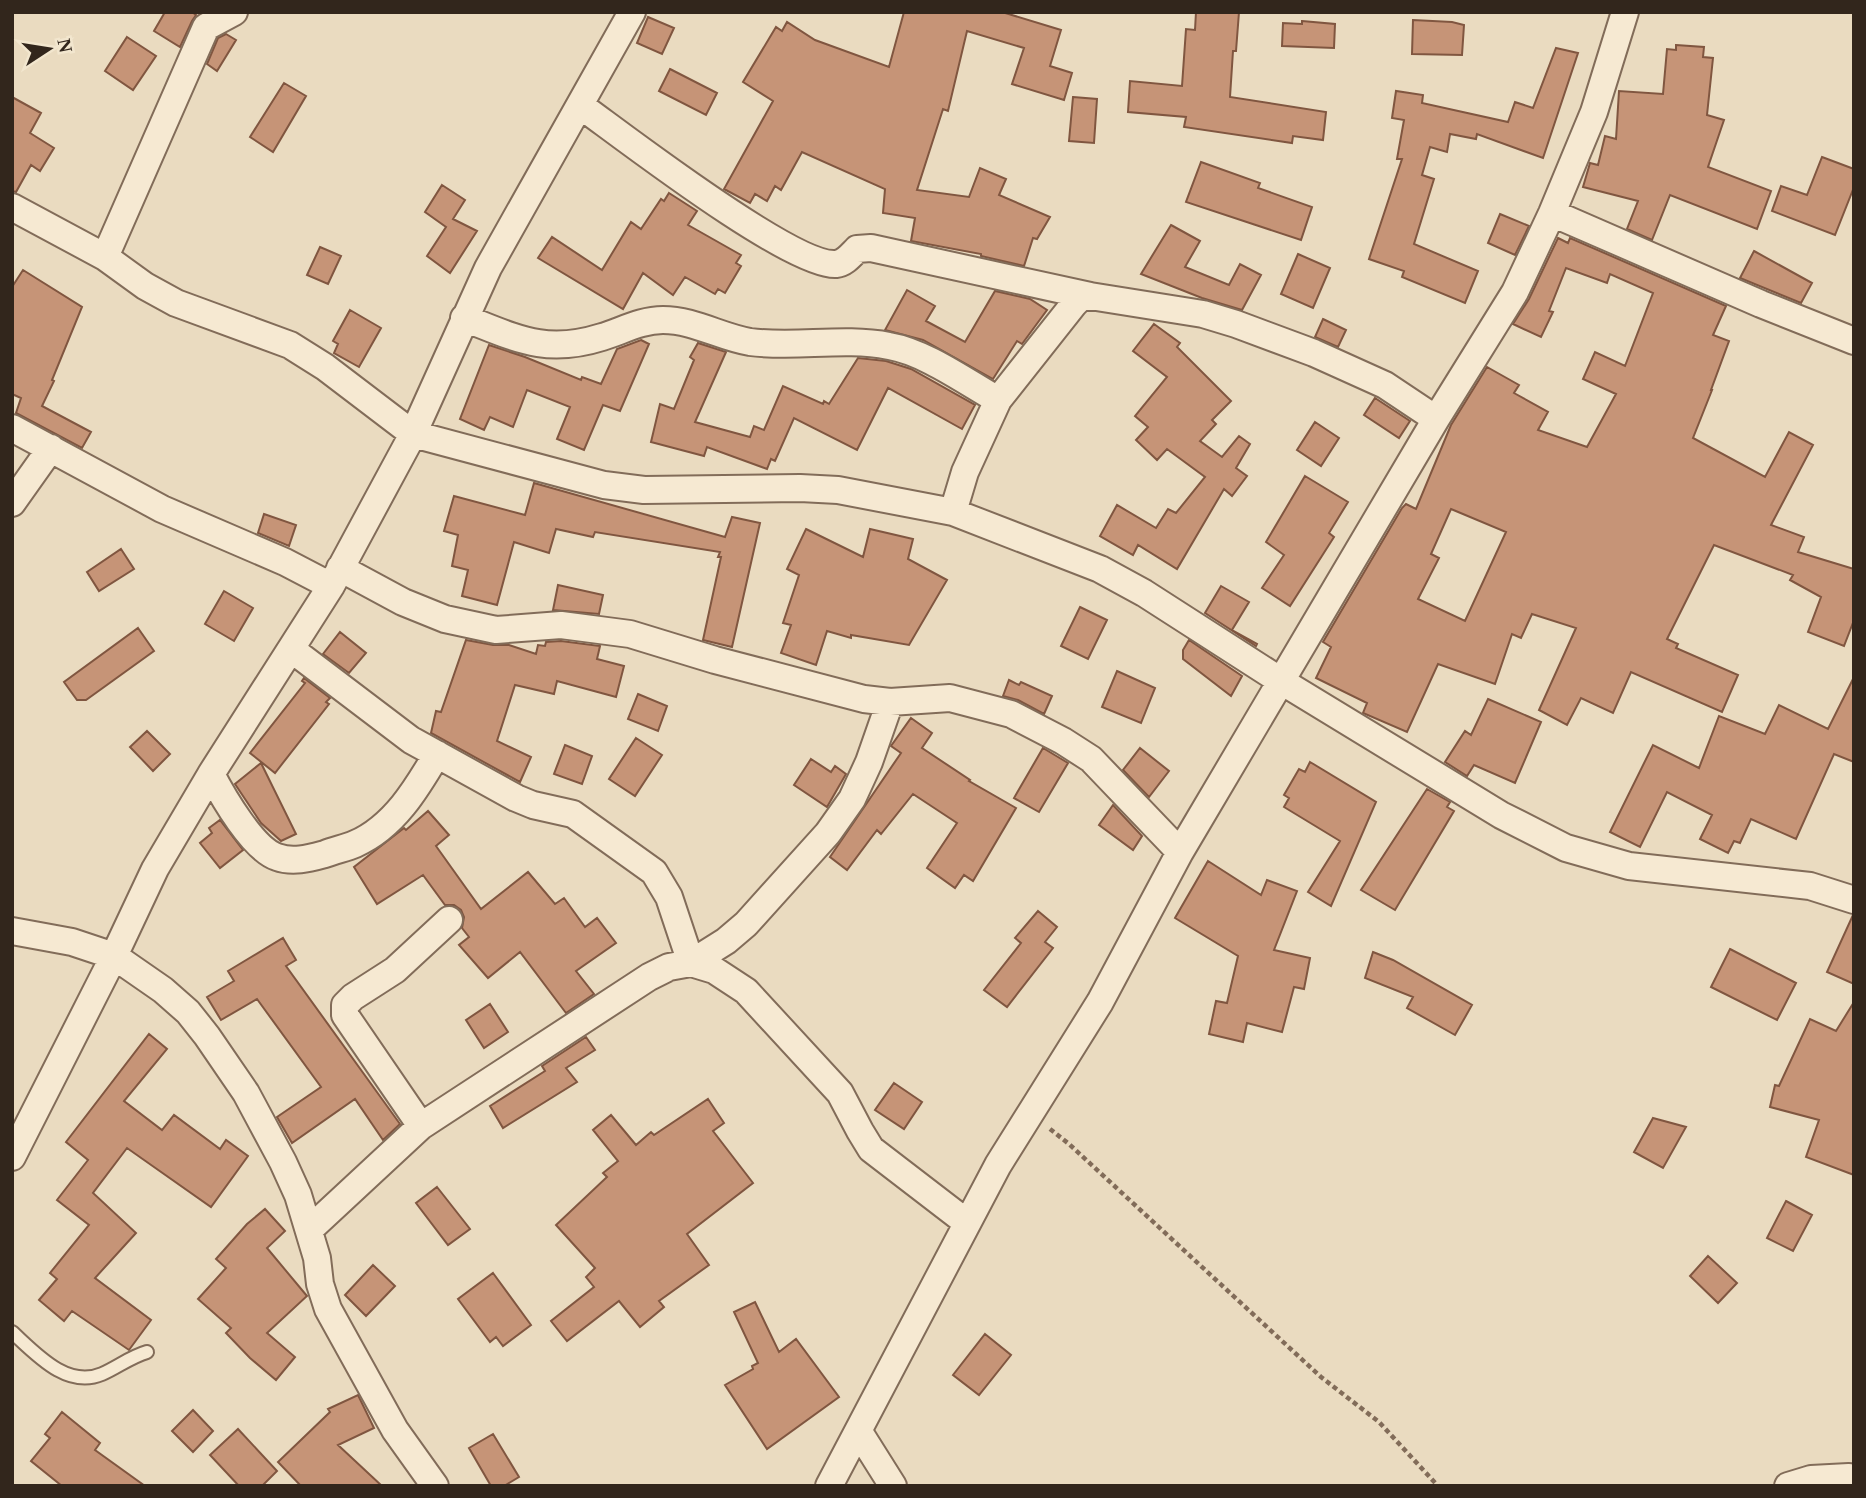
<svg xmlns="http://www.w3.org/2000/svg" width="1866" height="1498" font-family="'Times New Roman',serif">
<rect width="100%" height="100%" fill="#eadbc0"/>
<path fill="#c69477" stroke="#805640" stroke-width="2" fill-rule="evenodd" d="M165,12h27l4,3 -4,6 -12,26 -26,-16z
M904,12h98l59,18 -11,36 22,7 -8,27 -52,-16 12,-36 -57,-17 -19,80 -5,-2 -26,81 52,7 11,-29 26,11 -7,16 51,22 -13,22 -4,-1 -9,28 -43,-10v-2l-70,-13 4,-23 -32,-5 2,-24 -83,-37 -21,38 -6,-4 -8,15 -12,-7 -5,9 -26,-14 49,-88 -30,-19 33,-55 6,4 5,-9 28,18 74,27z
M1196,12h43l-3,39h-3l-3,46 96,15 -3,28 -30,-4 -1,7 -108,-16 2,-10 -58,-5 2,-31 52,5 4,-57 9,1z
M648,17l26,11 -12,26 -25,-11z
M1413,20l39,2 12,3 -2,30 -50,-1z
M1302,21l33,3 -1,24 -52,-2 1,-23 19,1z
M226,34l10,6 -19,31 -10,-7 11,-26z
M127,37l29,19 -23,34 -28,-19z
M1676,45l28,2 -1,10 10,1 -6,57 17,5 -16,47 63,24 -14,38 -87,-34 -18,45 -25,-11 11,-28 -55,-14 7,-24 8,2 7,-29 11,3 3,-48 44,3 4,-45 9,1z
M1556,48l22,5 -35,105 -66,-24 -1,5 -26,-5 -3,18 -17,-5 -8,28 12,4 -20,65 64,27 -13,32 -63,-26 2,-6 -35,-12 33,-100h-5l7,-39 -12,-2 4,-27 27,4 -1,8 86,19 7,-20 18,6z
M670,69l47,24 -11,22 -47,-24z
M284,83l22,13 -33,56 -23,-15z
M12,97l29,16 -11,20 24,15 -14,23 -9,-6 -15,27 -4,-1z
M1073,97l24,2 -3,44 -25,-2z
M1822,157l32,12v18l-19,48 -63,-24 9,-25 26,9z
M1201,162l59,21 -2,5 54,19 -11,33 -115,-38z
M442,185l23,15 -12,19 24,12 -27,42 -23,-17 19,-29 -21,-15z
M669,193l28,18 -9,14 53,30 -5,8 5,3 -16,27 -7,-4 -3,5 -30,-17 -12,18 -30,-22 -20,36 -85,-51 14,-21 50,33 29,-48 10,7 20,-30 3,2z
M1500,214l29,12 -14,29 -27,-12z
M1171,225l29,16 -15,26 44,18 11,-21 21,11 -19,35 -40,-12 -61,-24z
M1558,238l10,5 2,-5 156,68 -13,29 16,6 -18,49h1l-19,48 72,39 24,-45 24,13 -42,80 33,12 -6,15 56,17v51l-10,26 -36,-14 13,-35 -31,-17 3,-5 -79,-30 -47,94 11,5 -2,4 62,27 -16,37 -91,-40 -18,41 -32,-15 -14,27 -28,-15 37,-82 -44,-14 -11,24 -9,-4 -17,50 -57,-20 -31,68 -44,-19 4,-10 -51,-25 15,-31 -8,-5 79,-134 4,-4 10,5 35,-84 36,-58 32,18 -5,8 34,19 -10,18 49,17 29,-53 -33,-15 12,-27 30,14 28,-73 -43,-19 -3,9 -41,-15 -17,43 4,1 -12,25 -28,-13 16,-25zM1451,509l55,23 -41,89 -47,-22 21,-41 -8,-4z
M320,247l21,9 -13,28 -21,-9z
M1754,251l58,32 -11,20 -61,-25z
M1298,254l32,14 -17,40 -32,-14z
M23,270l59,37 -30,73 2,1 -12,25 49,26 -9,16 -66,-35 5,-15 -9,-4v-107z
M907,290l28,16 -9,15 39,21 30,-51 35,8 17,11 -25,34 -5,-3 -24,38 -70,-39 -38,-10z
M350,310l31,18 -22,39 -25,-14 4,-9 -5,-3z
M1323,319l23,11 -8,17 -23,-10z
M1154,324l26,19 -3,4 54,54 -19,19 4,4 -16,17 22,16 17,-21 11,8 -14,24 11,8 -15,20 -8,-7 -47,80 -39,-24 -5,10 -33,-19 17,-31 39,23 12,-19 8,4 29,-36 -38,-28 -10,11 -21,-20 12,-13 -13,-11 32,-39 -34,-26z
M641,340l8,4 -29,67 -17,-6 -19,45 -27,-11 13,-32 -43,-17 -14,37 -23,-10 -6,13 -24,-11 29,-74 36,12 56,23 1,-3 19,7 16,-35z
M698,343l28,9 -31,70 55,15 4,-11 10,4 19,-44 40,18 1,-3 5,3 29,-46 28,3 25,8 64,36 -13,24 -74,-41 -31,62 -63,-32 -19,43 -4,-2 -4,10 -60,-22 -3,9 -53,-14 9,-38 14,5 20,-49 -4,-3z
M1375,398l35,23 -11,17 -35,-23z
M1315,422l24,16 -18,28 -24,-16z
M1305,476l43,26 -19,31 5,4 -44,69 -28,-18 22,-33 -18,-13z
M534,483l191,54 7,-20 28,6 -28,124 -29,-7 18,-83h-3l2,-5 -125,-20 -2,5 -37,-8 -7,24 -35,-11 -17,63 -35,-9 6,-26 -16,-4 6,-31 -14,-4 10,-35 71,19z
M264,514l32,11 -7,21 -31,-13z
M806,529l57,28 7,-28 43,10 -5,20 39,21 -38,65 -58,-10v3l-24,-7 -11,34 -35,-12 10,-28 -8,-2 16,-48 -12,-6z
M121,549l13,20 -35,22 -12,-19z
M558,585l45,10 -4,19 -46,-4z
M1221,586l28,16 -17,28 25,14 -1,2 -51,-33z
M224,591l29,17 -19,33 -29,-17z
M1080,607l27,13 -19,39 -27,-13z
M138,628l16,23 -68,49h-9l-13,-18z
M340,632l26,21 -17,20 -26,-19z
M466,640l27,5h16l27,9 2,-9 7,1 1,-4 15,-1 39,5 -3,13 27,7 -8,31 -59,-16 -3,13 -39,-9 -18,56 34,16 -11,25 -89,-49 5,-22 5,1z
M1189,640l53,36 -11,20 -48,-37v-9z
M1117,671l38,17 -14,35 -39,-16z
M1854,677v85l-20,-8 -38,85 -45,-20 -11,24 -6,-2 -6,12 -28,-14 12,-24 -45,-23 -27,55 -30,-15 43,-87 46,23 20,-52 46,18 14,-29 49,24z
M304,678l26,20 -4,4 3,2 -54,69 -25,-20 55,-70 -3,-2z
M1009,680l10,5 2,-3 31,14 -8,18 -26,-14 -15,-4z
M638,694l29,12 -9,25 -30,-12z
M1488,699l53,23 -26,61 -41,-18 -7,11 -22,-14 20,-31 6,4z
M911,718l21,15 -10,15 48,32 -1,1 47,27 -43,73 -9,-6 -9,13 -28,-20 30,-45 -44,-29 -32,40 -4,-4 -30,40 -17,-13 71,-104 -10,-7z
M147,731l23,23 -17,17 -23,-24z
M636,738l26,17 -27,41 -26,-17z
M565,745l27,11 -10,28 -28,-10z
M1043,748l25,15 -29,49 -25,-14z
M1140,748l29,23 -20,26 -26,-27z
M811,759l20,13 4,-6 11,8 -19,33 -33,-22z
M1310,762l66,40 -45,104 -23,-14 32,-51 -56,-34 5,-9 -5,-3 15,-26 6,3z
M261,763l35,71 -15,7 -20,-18 -26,-39z
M1427,789l23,13 -3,5 7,4 -59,99 -34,-20z
M1113,805l29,31 -9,14 -34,-25z
M428,811l21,24 -13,11 45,63 47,-37 27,32 9,-6 21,29 12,-9 19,25 -40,28 18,23 -28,19 -46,-61 -32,26 -29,-33 10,-8 -7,-9 2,-11 -3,-7 -7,-5h-9l-22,-30 -46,29 -23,-37 50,-39 2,2z
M220,820l23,30 -23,18 -20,-25 12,-10 -3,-5z
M1208,861l53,34 6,-15 30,11 -23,59 36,8 -6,31 -10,-2 -12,45 -35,-9 -4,19 -34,-8 7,-33 11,2 11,-47 -63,-38z
M1038,911l19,16 -12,15 8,6 -46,59 -23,-17 37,-47 -6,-5z
M1853,915h1v69l-27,-12z
M283,938l13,22 -10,6 114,158 -17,16 -28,-41 -63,44 -15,-26 44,-30 -64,-88 -36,21 -14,-23 27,-16 -6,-10z
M1730,949l66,34 -19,37 -66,-33z
M1373,952l20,8 79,45 -17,30 -48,-27 6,-11 -48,-19z
M1854,1002v173l-48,-18 13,-37 -49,-13 5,-22 4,1 31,-67 26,12z
M490,1004l18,28 -24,16 -18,-28z
M149,1034l18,15 -43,52 38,29 12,-15 46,34 6,-9 22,16 -37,51 -84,-59 -34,45 43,40 -41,45 56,42 -22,30 -57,-39 -8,10 -25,-21 18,-21 -7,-6 39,-48 -32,-25 31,-40 -22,-18z
M586,1037l9,13 -29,18 11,14 -74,46 -13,-22 55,-35 -3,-5z
M894,1083l28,19 -18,27 -29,-19z
M708,1099l16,24 -11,8 40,52 -66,51 22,31 -50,36 5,6 -24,20 -21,-26 -52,40 -16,-20 43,-34 -8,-10 9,-9 -39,-43 51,-48 -4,-4 15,-12 -25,-31 18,-15 25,30 15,-13 3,3z
M1653,1118l33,9 -23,41 -29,-16z
M437,1187l33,42 -22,16 -32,-42z
M1786,1201l26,14 -19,36 -26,-13z
M265,1209l20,22 -18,17 40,48 -40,37 28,24 -19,23 -26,-22 -24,-25 5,-5 -33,-29 28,-31 -10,-9 31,-35z
M1708,1256l29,27 -19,20 -28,-27z
M373,1265l22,21 -29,30 -21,-21z
M493,1273l38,52 -28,21 -7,-9 -6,5 -32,-43z
M755,1302l24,50 17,-13 43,58 -72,52 -42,-64 28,-16 -1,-3 6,-3 -24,-51z
M985,1334l26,21 -32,40 -26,-20z
M358,1395l16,33 -36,17 44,41h-81l-23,-24 52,-50 -2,-3z
M193,1410l20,21 -20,21 -21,-21z
M62,1412l38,31 -5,7 50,36h-83l-31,-25 19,-23 -5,-4z
M238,1429l39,42 -15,15h-23l-29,-31z
M493,1434l26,43 -15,9h-13l-22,-38z"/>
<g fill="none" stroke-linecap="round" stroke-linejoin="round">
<defs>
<path id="lane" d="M12,1332c24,22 55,57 90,42 16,-7 28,-17 45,-22"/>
<path id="street" d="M581,106c43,31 211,161 255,158 9,-1 15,-9 21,-15l14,-1 219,48
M12,207l93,50 40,29 31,17 114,42 35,22 88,67 191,51 40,5 156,-2 38,2 115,22 147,57 44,24 137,88 220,134 65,33 63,18 181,20 44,14
M1552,213l209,91 93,37
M105,257l101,-230 28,-15
M464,318c52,20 81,37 138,19 20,-6 39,-17 61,-17 31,0 57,17 87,22 46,6 93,-5 139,4 36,6 77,36 109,54
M12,428l150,81 123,53 46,24
M12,503l39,-55
M953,512l12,-40 33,-72 76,-96 6,-6 10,-2 113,18 33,10 78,29 71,32 51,34
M340,568l63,34 42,17 51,11 65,-5 69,9 85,26 149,39 26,3 60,-4 61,16 52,27 28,18 89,93
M291,649l120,91 105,58 17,7 40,9 81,58 15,25 22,66 35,-22 20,-17 82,-91 24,-34 17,-37 21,-60
M211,774c12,23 42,75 66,83 16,6 33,1 48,-3 10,-4 21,-6 30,-10 39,-17 62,-56 82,-90
M12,931l60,11 42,14 49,34 25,22 19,24 39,57 37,69 15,33 19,63 3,26 8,25 67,121 40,56
M421,1126l-76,-111v-10l8,-8 42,-27 54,-50
M12,1157l102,-201 41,-87 56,-95 120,-188 82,-152 75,-166 144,-256
M309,1230l112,-104 228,-149 20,-10 22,-4 23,7 32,21 94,102 20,38 11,18 95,73
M859,1432l34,54
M829,1486l169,-321 102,-163 80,-150 256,-433 79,-127 37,-79 42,-101 31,-100
M1788,1486l23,-7 38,-2"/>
</defs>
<use href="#lane" stroke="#826c59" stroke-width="16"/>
<use href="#street" stroke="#826c59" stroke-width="30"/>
<path stroke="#826c59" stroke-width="4.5" stroke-dasharray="5 3.5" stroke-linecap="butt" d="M1050,1129l19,15 252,233 58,45 59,64"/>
<use href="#lane" stroke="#f6e9d2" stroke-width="12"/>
<use href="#street" stroke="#f6e9d2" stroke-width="26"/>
</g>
<rect width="1866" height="1498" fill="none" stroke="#32261c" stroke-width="28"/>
<g transform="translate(49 49) rotate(78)" stroke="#f2e6ce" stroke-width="5" paint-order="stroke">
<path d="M0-5L12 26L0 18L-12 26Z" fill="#32261c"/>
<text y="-10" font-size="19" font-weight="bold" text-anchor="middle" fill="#32261c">N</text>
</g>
</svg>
